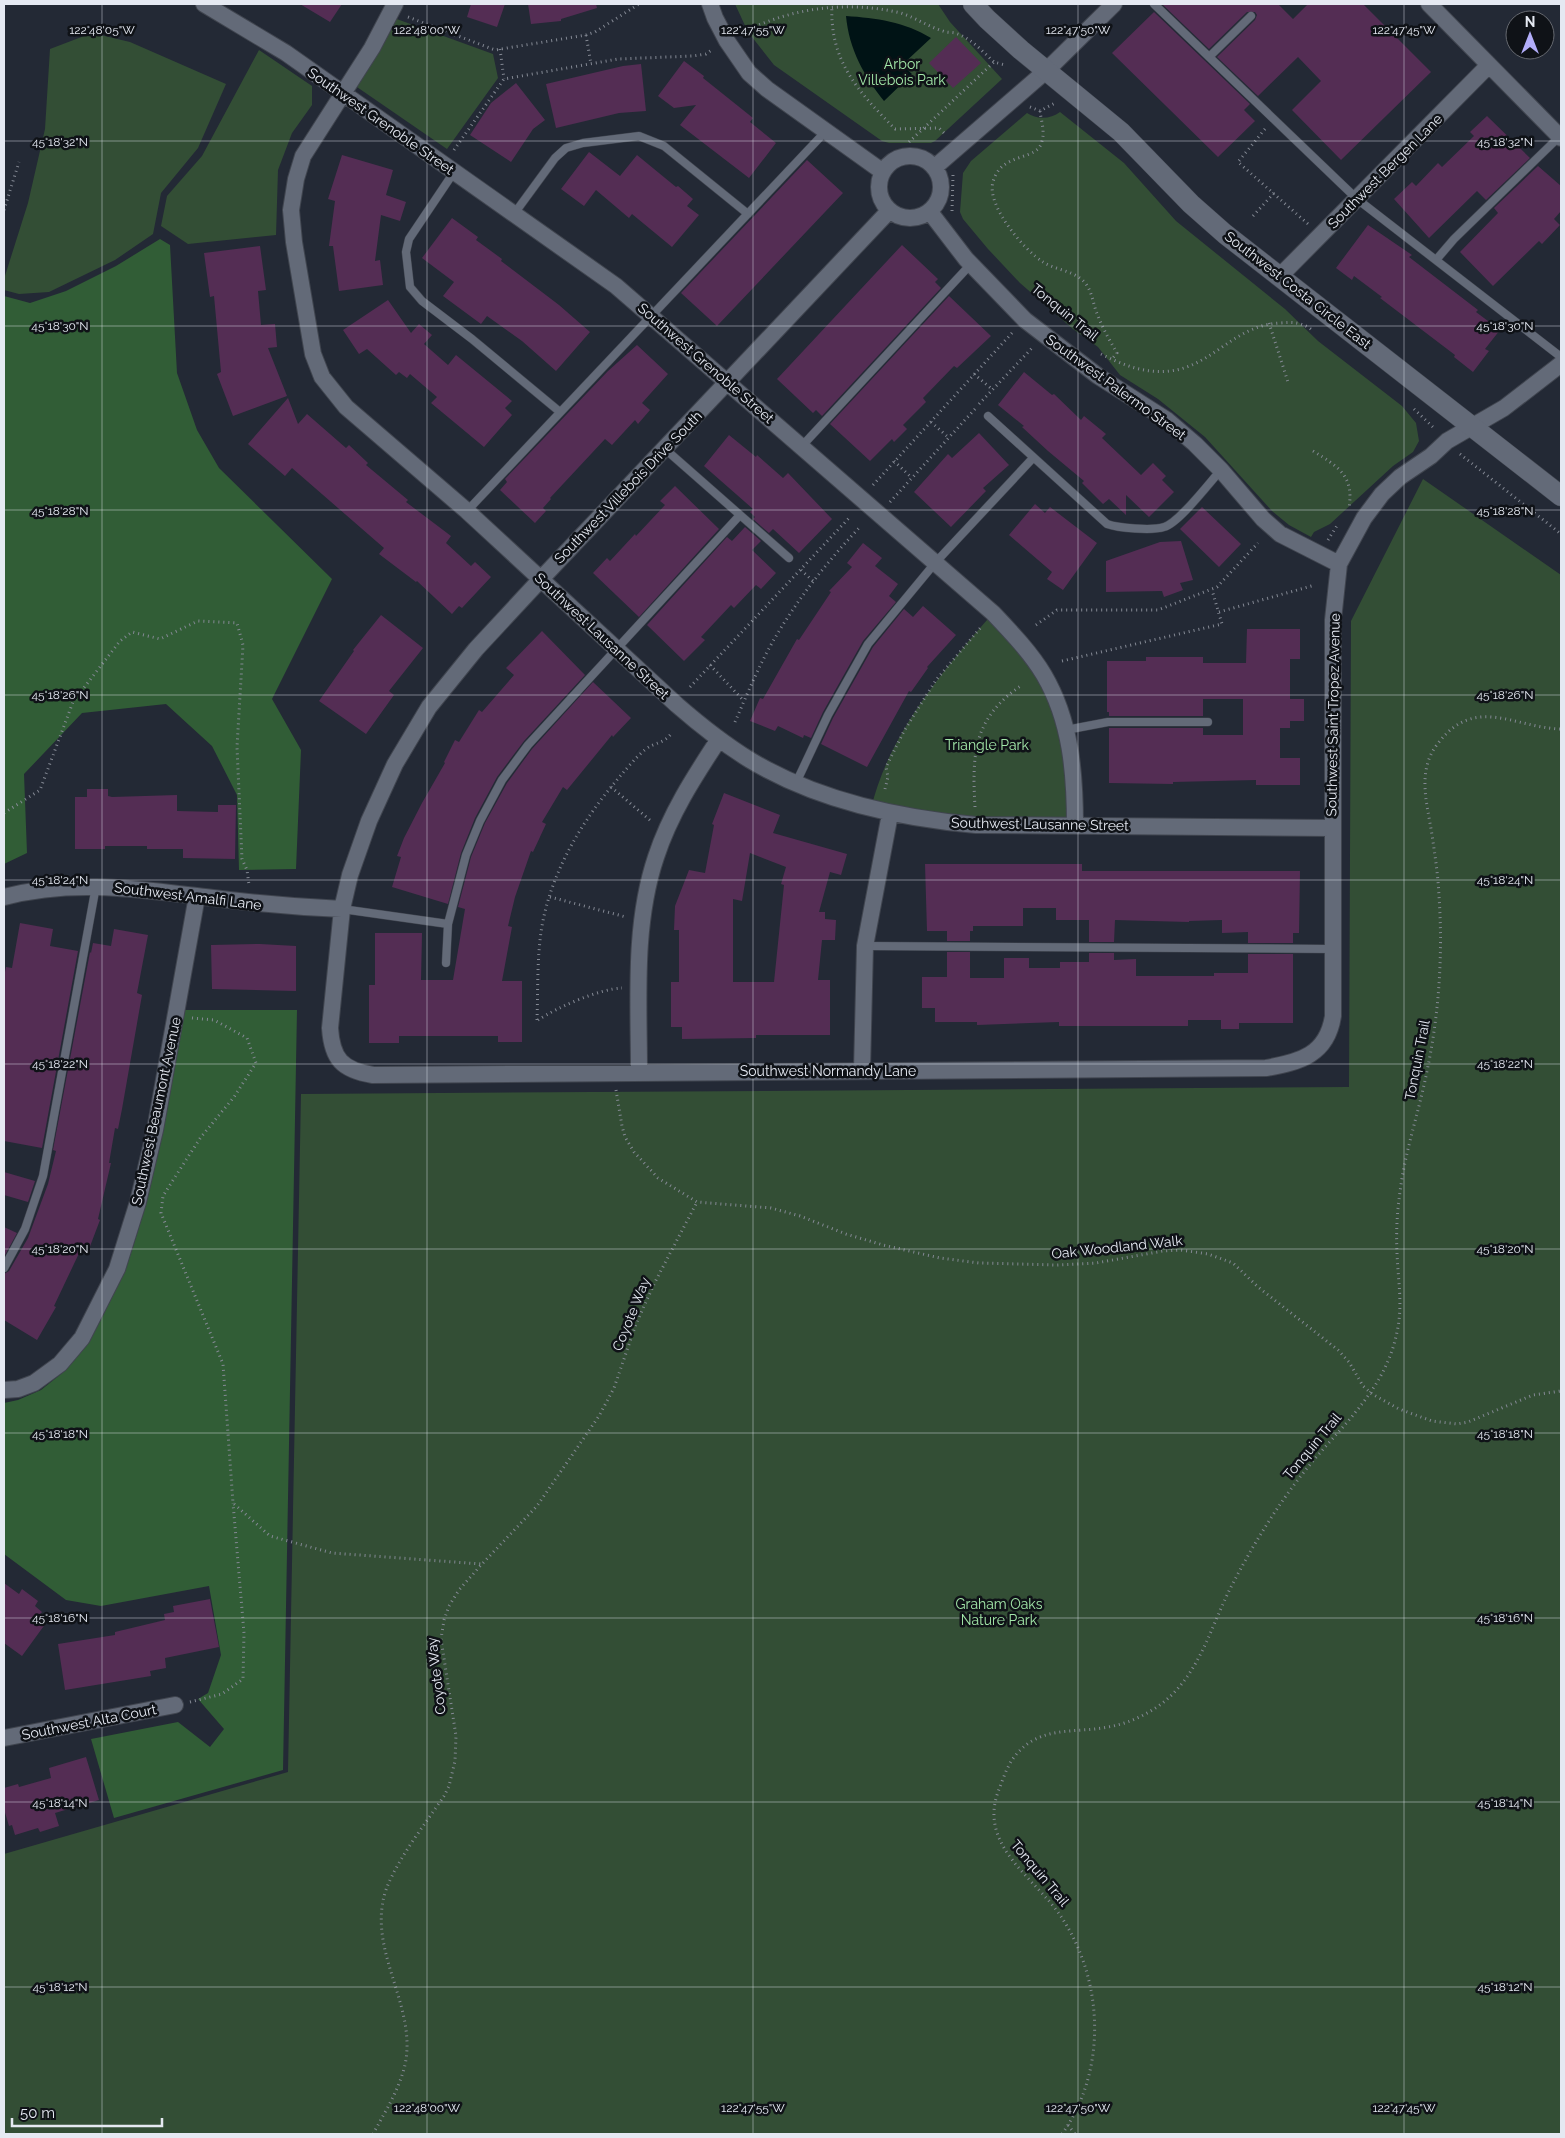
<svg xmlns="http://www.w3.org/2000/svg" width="1565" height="2138" font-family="Raleway,sans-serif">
<rect width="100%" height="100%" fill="#232935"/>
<path fill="#334e35" d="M735,4h203l12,18 52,57 -67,62 -4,2h-42l-7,-2 -108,-76 -26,-33z
M394,18l99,36 5,24 -51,71 -93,-64z
M92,33l38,9 96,42 -28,64 -37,45 -8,41 -38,26 -66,32 -30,2 -15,-4v-11l24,-76 17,-74 5,-80z
M259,50l53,36v19l-20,28 -14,37 -2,65 -88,9 -27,-18 6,-30 35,-40z
M1060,112l64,51 52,58 109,88 33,32 84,65 14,17 3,18 -6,11 -20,14 -63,58 -16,8 -3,5 -22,-12 -17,-14 -67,-74 -47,-38 -38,-24 -22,-28 -25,-18 -53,-46 -32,-34 -25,-30 -3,-7 3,-39 8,-12 56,-48c10,7 24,6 33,-1z
M1423,479l138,96v1559h-1557v-280l284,-82 13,-678 1048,-7 2,-466z
M993,613l61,80 21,133 -204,-17c17,-74 73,-140 122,-196z"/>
<path fill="#315d36" d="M160,239l10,6 7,128 20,57 22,38 113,111 -60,120 29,51 -5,119 -57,1 -2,-75 -25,-49 -46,-42 -84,9 -58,61 3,79 -23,11v-568l26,7 36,-12 50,-25z
M183,1010h114l-14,760 -169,48 -23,-79 87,-17 32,25 14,-18 -26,-30 10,-6 13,-38 -12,-69 -108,20 -35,-6 -62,-46v-151l14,-3 23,-10 20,-16 17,-20 39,-68 16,-39 12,-40z"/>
<path fill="#001315" d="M846,16c30,2 59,6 85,22l-29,27 10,9 -28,27c-20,-25 -35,-52 -38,-85z"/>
<path fill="#542d54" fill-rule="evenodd" d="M300,4h42l-12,18z
M471,4h34l-8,23 -30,-10z
M528,4h68l1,4 -36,11v2l-30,3z
M1162,4h116l15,15 15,-15h55l68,68 -90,88 -49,-50 29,-29 -23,-24 -40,39 -41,-39 38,-37 2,-5 -2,-3h-8l-38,37z
M1154,12l96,92 -6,6 11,11 -37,36 -106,-104z
M956,37l25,26 -28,25 -24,-25z
M684,61l20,15 -1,2 50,40 -3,4 26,21 -27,35 -69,-53 16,-20 -22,3 -16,-12z
M641,64l5,47 -27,2 -63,15 -10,-44 77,-18z
M516,83l29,37 -12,9 -22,33 -41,-27 21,-32z
M1487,116l43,42 -44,42 -9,-9 -48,47 -35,-39 18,-17 4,4 22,-23 4,4 32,-31 -4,-4z
M589,152l31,24 17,-21 39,32 2,-1 15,13 -6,7 12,9 -27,32 -40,-33 -3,4 -33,-28 -12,16 -23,-17z
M342,155l51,15 -7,25 20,7 -6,19 -19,-6 -6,46 5,-1 3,25 -44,6 -6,-45h-4l6,-45 -7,-2z
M807,160l36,33 -126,133 -36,-33z
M1538,166l23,20v25l-7,8 6,6 -18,19 -3,-3 -46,45 -33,-34 38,-39 -4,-5z
M452,218l26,19 -2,3 26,19 -1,2 58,44 31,27 -34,39 -34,-30 -35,-25 -6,8 -38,-28 11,-14 -32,-24z
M1368,225l44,30 -3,2 69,53 -2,2 24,18 -15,19 4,2 -16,21 -19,-15 1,-2 -75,-57 2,-1 -28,-21 -2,4 -16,-12z
M902,245l36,34 -3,3 6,6 -119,128 -6,-6 -3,3 -36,-34z
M260,246l6,44 -8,1 3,34 14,-1 2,23 -9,1 19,48 -54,20 -16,-42 4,-2 -7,-76 -4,1 -6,-44z
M949,296l42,40 -34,32 -3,-2 -31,32 3,4 -23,23 4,4 -13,13 -2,-3 -22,22 -40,-37z
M388,300l23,33 8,-9 13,11 -8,9 24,21 8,-10 56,46 -7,7 7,7 -28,32 -53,-44 6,-6 -27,-23 -3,4 -8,-6 -3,3 -29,-26 -8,5 -16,-24z
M637,345l31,29 -26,29 8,7 -12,14 -3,-4 -23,25 -7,-6 -55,59 1,1 -8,9 3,3 -11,12 -35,-33 7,-8 -2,-3 103,-108z
M1024,372l28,23 2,-1 27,26 3,-4 22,18 -4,4 39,37 12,-12 13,13 -4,4 12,12 -25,25 -23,-22v20l-17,-16 -6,5 -21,-21 2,-2 -36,-30 -26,-24 2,-1 -26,-21z
M288,398l10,26 9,-10 39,34 3,-3 19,18 -2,2 42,35 -2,2 45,34 -5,7 25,23 4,-4 16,15 -29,31 -3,-2 -7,8 -35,-33 -1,1 -37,-28 5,-6 -92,-80 -7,8 -37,-32z
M979,433l30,32 -26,23 3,3 -35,36 -37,-35 34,-38 4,4z
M729,435l27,22 1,-2 26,23 5,-5 44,46 -33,34 -26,-24 -4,4 -16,-14 2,-2 -5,-5 3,-3 -49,-43z
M675,486l44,43 -80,88 -46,-44 14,-15 3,3 25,-27 1,2 29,-31 -5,-4z
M1035,504l10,9 5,-6 47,36 -34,47 -16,-11 5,-7 -43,-37z
M1202,507l39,37 -22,23 -39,-38z
M745,527l16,14 -9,9 24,23 -15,16 -5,-4 -22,23 -3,-3 -30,32 4,3 -21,21 -37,-36 80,-88 5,4z
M1181,541l12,39 -13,3 3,7 -19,7 -2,-6 -56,1v-31l54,-19z
M863,543l19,15 -7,8 23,18 -9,12 7,6 -33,39 -40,71 -12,26 -7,-3 -1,3 -25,-12 -3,5 -25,-10 10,-23 3,1 34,-60 2,1 32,-48 -2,-1 23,-24 -5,-4z
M923,606l33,29 -29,32 1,1 -17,24 -2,-1 -42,76 -46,-23 12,-26 40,-71 31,-38 9,8z
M381,615l42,33 -34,43 5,4 -28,39 -47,-33 35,-50 -1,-1z
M1247,629h53v30h-10v40h14v22h-14v7h-10v30h20v27h-44v-5l-83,2v2l-64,-1v-55h94v7h40v-36h-40v17h-94v-4h-2v-51h39v-4h57v6h43z
M542,631l43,44 -61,66 -27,36 -22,41 -14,35 -13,51 -56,-17 9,-30 -4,-1 7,-18 18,-35 23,-40 -1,-1 11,-22 4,2 20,-32 3,2 32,-37 -8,-7z
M593,682l38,36 -18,19 -1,-2 -45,55 -4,-3 -21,35 4,2 -13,28 -2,-1 -16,46 -7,29 4,1 -10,54h20v61h-24v-6h-99v7h-30v-58h6v-52h47l-1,47h32l12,-71 -7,-2 13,-50 14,-34 22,-40 25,-34z
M87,789h21v7l4,1 65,-2v16l41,1v-7h18l-1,54 -52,-1v-9h-36v-3h-42v3h-30v-52h12z
M724,793l56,22 -7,18 74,21 -6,21 -11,-3 -11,40h6v7l11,1 -1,20h-13l-4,40h12v55h-74v3l-74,1v-12h-11v-45h8v-52h-5l1,-24 14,-36 16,3 9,-48 -2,-1zM750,853l36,14 -5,17 3,1 -10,97h-41v-83l9,2z
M925,864h157v7h218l-1,62h-6v10h-45v-11l-26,1v-13l-33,1v1l-74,-2 -1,22h-25v-22h-33v-12h-33v18h-50v5h-3v10h-23v-10h-20z
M20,923l33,6 -3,17 28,5 -36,197 -38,-7v-164l2,-10 6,1z
M114,929l34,6 -11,58 5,2 -20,114 -4,20 -3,-1 -6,35h2l-13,56 2,1 -11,29 -7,-2 -28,59 2,1 -19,33 -33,-20v-46l5,-3 19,-33 20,-54 8,-33 -3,-1 37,-198 1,1 2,-10 18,3z
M260,944l36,2v45l-84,-2 -1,-44z
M947,952h23v26h34v-20h25v10h31v-6h29v-9h25v7l22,-1v17h78v-3h34v-19h45v69h-54v6h-18v-9h-33v6h-129v-4l-82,3v-3h-42v-14h-13v-31h25z
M4,1172l31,9 -7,21 -24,-7z
M4,1227l13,6 -13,24z
M4,1583l15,11 3,-5 16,12 -3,5 7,6 -4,5 8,6 -24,33 -18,-13z
M210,1599l9,48 -54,11 1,10 -16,3 1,5 -86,14 -7,-46 57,-9v-3l50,-12 -1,-6 10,-2 -1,-6z
M86,1757l13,43 -44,13 4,13 -19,6 -2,-4 -23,7 -3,-10 -3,1 -5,-17v-21l14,-4 1,3 32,-9 -2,-10z"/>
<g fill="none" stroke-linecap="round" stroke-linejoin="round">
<defs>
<path id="service" d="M1154,4l203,195 204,158
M1209,57l42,-41
M454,172l-45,67 -3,13 4,35 12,14 50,38 88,73
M514,214l41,-56 11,-10 17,-5 56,-7 25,10 84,68
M1436,260l18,-21 106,-103
M988,416l119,108c11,4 45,7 57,3 15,-4 45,-44 57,-57
M801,447l170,-183
M665,449l124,109
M467,511l359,-380
M1066,730l42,-8h100
M796,783l32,-68 40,-71 67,-81 98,-105
M342,909l106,15
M865,946l467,3
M446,963l2,-39 18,-69 14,-34 22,-41 26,-35 212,-230
M4,1268l21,-39 18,-53 53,-290"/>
<path id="minor" d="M204,4l82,49 330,233 377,327c18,19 38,40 51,62 27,46 31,99 31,151
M395,4l-23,44 -69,108 -7,23 -5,31 3,32 19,112 9,23 24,30 121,104 210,194c23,20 47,39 73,55 68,41 148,58 226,65l355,3
M710,4l5,14 12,23 22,32 18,16 116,83
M1429,4l132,134
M879 187a31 31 0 1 1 62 0a31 31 0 1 1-62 0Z
M935,167l112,-97 67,-66
M889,211l-348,368 -65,70 -47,58 -34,57 -26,57 -19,54 -8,34 -12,119c2,31 12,42 43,47l893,-7c34,-6 61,-13 67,-52v-396l6,-56 25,-46 18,-24 18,-17 31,-21 16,-15 57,-33 57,-44
M930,212l36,47 59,61 73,56 69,44 28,24 26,26 42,49 17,15 59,30
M1280,276l209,-211
M4,897c68,-18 133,-8 201,0 46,6 91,10 137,12
M862,1070l3,-124 25,-132
M639,1072c0,-71 -6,-147 17,-215 14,-43 38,-80 63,-118
M4,1390l14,-1 16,-6 26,-19 22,-26 35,-69 21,-67 17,-72 42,-234
M4,1738l171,-33"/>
<path id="tertiary" d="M973,4l14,15 34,31 100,82 70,72 34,30 336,262"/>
</defs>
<use href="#service" stroke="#40454f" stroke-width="9"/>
<use href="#minor" stroke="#40454f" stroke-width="18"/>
<use href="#tertiary" stroke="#40454f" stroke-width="21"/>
<path stroke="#848994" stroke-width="3" stroke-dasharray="1 4" stroke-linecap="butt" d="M832,4c-3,57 26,87 63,125l44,-1 7,7
M408,17l87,33 91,-15 9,-3 44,-28
M741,33c50,-25 105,-33 160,-20 15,5 28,14 42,18 4,2 8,1 12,2 16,5 27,18 39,29
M586,35l5,29
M500,49l4,30
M1030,107l10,4 15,-8
M1040,111c1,9 5,20 2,30 -4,21 -41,10 -49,41 -7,23 31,68 50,80 14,9 32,8 43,22 7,10 7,21 12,32 5,13 12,25 19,37l-6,7
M1265,129l-27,33 70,62
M909,142l85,-80 11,3
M454,150l50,-71 114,-20 75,-3 13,-2 7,-5
M4,210l15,-48
M952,211l1,-36
M1253,216l21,-23
M1269,323l19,59
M1101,354c22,11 44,20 69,17 43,-5 64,-46 110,-48 13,-1 22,-1 32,7
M974,374l19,16
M979,404l54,-57
M1414,409l21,20
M931,422l18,16
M1313,451c26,16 41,25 36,57
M1460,454l101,80
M894,461l18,17
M873,485l139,-152
M890,502l85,-93
M1328,540l10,-16
M801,570l12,11
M1219,612l96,-27
M1036,625l21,-15h101l59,-23 41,-44
M1062,661l160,-37 -10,-34
M710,665l34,36
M690,687l160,-170
M735,722c10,-23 20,-47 32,-70 25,-46 57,-87 93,-125
M611,787l40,34
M885,789l3,-12 -2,-10 18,-36 32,-51 46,-54
M975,807c-3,-53 -2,-89 47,-122
M4,813l36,-23 33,-88 47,-61 12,-9 28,7 38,-18 39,2 6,22 -6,102 5,112 5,11 2,15
M550,897l76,20
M192,1018l22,2 33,18 9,25 -22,34 -33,40 -17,26 -21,33 -2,17 62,151 10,139 37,33 62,17 149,11
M537,1020c1,-29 0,-59 4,-88 9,-60 42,-113 81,-158 7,-8 15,-18 24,-25 9,-7 17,-5 25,-15
M538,1020c20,-13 61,-31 84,-32
M616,1090l6,36 3,11 9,15 24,26 39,24 74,6 29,8 46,18 37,11 57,13 39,5 78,2 39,-2 67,-12 18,-1 27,4 25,9 25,24 80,63 11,12 14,24 9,8 27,15 33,12 25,3 11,-2 65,-27 28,-4
M190,1702l32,-8 21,-15 1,-46 -11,-130
M1068,2125l7,9
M373,2134c12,-22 26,-44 32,-69 12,-56 -33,-108 -22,-164 5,-30 43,-78 61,-105l5,-10 6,-25 1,-25 -15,-97 3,-19 5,-14 10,-16 23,-26 55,-58 62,-90 15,-28 22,-64 19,-42 42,-80
M1062,2134c45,-63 42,-152 0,-216 -25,-39 -84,-71 -64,-126 4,-10 8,-23 14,-32 25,-36 61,-26 96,-33 18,-3 34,-10 49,-20 41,-28 52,-76 73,-118 20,-39 43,-77 70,-112 36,-47 85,-84 97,-145 6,-26 1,-52 0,-79 -1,-20 0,-41 3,-61 5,-41 19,-80 27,-121 12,-57 16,-116 12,-175 -1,-21 -4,-41 -7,-61 -5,-33 -16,-65 7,-93 37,-47 76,-14 122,-13"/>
<use href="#service" stroke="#636a78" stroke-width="8"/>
<use href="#minor" stroke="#636a78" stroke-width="16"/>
<use href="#tertiary" stroke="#636a78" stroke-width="20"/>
</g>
<path fill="none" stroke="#e5e9f2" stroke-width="1" stroke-opacity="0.45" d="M102,4v2130M427,4v2130M753,4v2130M1078,4v2130M1404,4v2130M4,141h1557M4,326h1557M4,510h1557M4,695h1557M4,880h1557M4,1064h1557M4,1249h1557M4,1433h1557M4,1618h1557M4,1802h1557M4,1987h1557"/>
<g text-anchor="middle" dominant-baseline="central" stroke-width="5" stroke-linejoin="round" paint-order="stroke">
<g font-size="14" fill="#a3e8a9" stroke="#0f1217">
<text x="902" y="64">Arbor<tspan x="902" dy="16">Villebois Park</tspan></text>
<text x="987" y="745">Triangle Park</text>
<text x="999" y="1604">Graham Oaks<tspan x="999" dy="16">Nature Park</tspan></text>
</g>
<g font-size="14" fill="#e5e9f2" stroke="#0f1217">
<text transform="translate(381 121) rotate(35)">Southwest Grenoble Street</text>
<text transform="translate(1385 171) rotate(-45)">Southwest Bergen Lane</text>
<text transform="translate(1298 290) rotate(38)">Southwest Costa Circle East</text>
<text transform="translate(1065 312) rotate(39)">Tonquin Trail</text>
<text transform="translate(706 363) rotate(41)">Southwest Grenoble Street</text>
<text transform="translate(1116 387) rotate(36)">Southwest Palermo Street</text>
<text transform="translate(628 487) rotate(-46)">Southwest Villebois Drive South</text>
<text transform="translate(602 636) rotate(43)">Southwest Lausanne Street</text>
<text transform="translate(1333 715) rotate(-89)">Southwest Saint Tropez Avenue</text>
<text transform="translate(1040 824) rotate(1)">Southwest Lausanne Street</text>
<text transform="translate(188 896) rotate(7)">Southwest Amalfi Lane</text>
<text transform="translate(1417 1060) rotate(-79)">Tonquin Trail</text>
<text x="828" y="1071">Southwest Normandy Lane</text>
<text transform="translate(156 1111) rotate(-78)">Southwest Beaumont Avenue</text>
<text transform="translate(1117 1247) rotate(-6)">Oak Woodland Walk</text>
<text transform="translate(631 1314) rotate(-68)">Coyote Way</text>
<text transform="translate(1312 1446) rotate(-50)">Tonquin Trail</text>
<text transform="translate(436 1676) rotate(-97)">Coyote Way</text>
<text transform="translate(89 1722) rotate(-11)">Southwest Alta Court</text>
<text transform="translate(1040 1873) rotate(50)">Tonquin Trail</text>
</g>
</g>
<g font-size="12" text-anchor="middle" fill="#e5e9f2" stroke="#0f1217" stroke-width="5" stroke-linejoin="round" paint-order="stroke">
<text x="102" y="34">122°48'05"W</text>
<text x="427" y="34">122°48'00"W</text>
<text x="753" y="34">122°47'55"W</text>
<text x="1078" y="34">122°47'50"W</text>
<text x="1404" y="34">122°47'45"W</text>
<text x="60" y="146">45°18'32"N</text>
<text x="1505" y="146">45°18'32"N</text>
<text x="60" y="330">45°18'30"N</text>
<text x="1505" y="330">45°18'30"N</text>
<text x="60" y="515">45°18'28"N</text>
<text x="1505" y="515">45°18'28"N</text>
<text x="60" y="699">45°18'26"N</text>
<text x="1505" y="699">45°18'26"N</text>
<text x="60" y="884">45°18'24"N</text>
<text x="1505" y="884">45°18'24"N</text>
<text x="60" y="1068">45°18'22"N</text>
<text x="1505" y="1068">45°18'22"N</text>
<text x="60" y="1253">45°18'20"N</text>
<text x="1505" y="1253">45°18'20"N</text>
<text x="60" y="1438">45°18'18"N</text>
<text x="1505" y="1438">45°18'18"N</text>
<text x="60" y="1622">45°18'16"N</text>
<text x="1505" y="1622">45°18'16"N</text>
<text x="60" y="1807">45°18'14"N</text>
<text x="1505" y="1807">45°18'14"N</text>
<text x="60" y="1991">45°18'12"N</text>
<text x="1505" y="1991">45°18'12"N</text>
<text x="427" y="2112">122°48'00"W</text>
<text x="753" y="2112">122°47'55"W</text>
<text x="1078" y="2112">122°47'50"W</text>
<text x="1404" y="2112">122°47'45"W</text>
</g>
<rect width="1565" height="2138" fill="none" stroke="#e5e9f2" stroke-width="10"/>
<g transform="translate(1530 35)"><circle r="24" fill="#0f1217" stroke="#65686f"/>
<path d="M0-4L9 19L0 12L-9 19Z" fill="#b2adf9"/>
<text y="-8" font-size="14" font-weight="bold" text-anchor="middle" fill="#e5e9f2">N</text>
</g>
<path d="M12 2118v8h150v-8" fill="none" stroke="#e5e9f2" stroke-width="2.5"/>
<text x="20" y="2118" font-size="15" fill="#e5e9f2" stroke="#0f1217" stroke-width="4" paint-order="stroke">50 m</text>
</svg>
